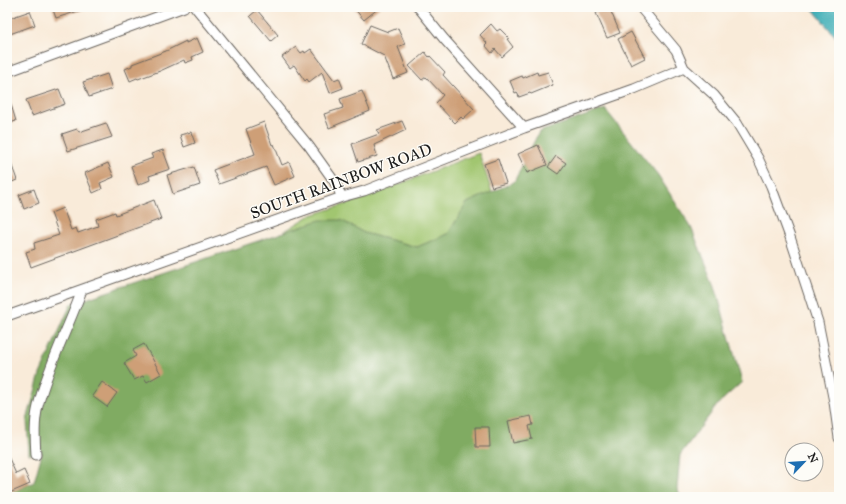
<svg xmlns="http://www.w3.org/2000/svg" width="846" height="504" font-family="'IM FELL Great Primer',serif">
<rect width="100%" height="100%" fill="#fdfcf7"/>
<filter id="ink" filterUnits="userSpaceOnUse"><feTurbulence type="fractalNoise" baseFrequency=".025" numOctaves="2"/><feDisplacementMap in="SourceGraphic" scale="8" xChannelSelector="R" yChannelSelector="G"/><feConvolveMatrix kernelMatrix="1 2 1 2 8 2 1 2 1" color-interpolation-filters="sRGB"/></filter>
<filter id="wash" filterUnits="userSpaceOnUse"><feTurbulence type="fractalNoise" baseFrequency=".012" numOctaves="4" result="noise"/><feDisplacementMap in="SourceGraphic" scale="16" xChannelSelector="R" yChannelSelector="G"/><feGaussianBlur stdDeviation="0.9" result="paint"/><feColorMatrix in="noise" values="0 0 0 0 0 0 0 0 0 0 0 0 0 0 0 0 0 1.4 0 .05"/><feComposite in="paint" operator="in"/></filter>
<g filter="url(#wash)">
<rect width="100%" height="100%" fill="#f9ebd9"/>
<path fill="#a1c670" stroke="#5e7146" d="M479,153l13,39 -25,11 -19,31 -31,13 -53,-14 -23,-13 -61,14 31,-19 42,-13z"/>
<path fill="#80ab62" stroke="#4e643f" d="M605,109l53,66 33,52 24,59 27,96 -24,22 -38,51 -3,34 4,8h-674v-2l27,-13 8,-29 -13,1 -2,-34 13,-46 31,-70 249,-84h21l23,13 53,14 31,-13 19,-31 47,-21 25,-50z"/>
<path fill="#3cadb6" stroke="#2c6469" d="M811,7h28v34z"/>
<g id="blocks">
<path fill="#ce9f77" d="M52,7h32l1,2 -29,9z
M353,7h27l-16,13z
M609,7l11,26 -13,5 -11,-25z
M257,10l21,25 -7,6 -21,-25z
M30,11l5,14 -28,10v-16z
M491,24l6,7 3,-2 9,9 -2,1 6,8 -11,10 -7,-8 -3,4 -7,-8 2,-2 -7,-8z
M370,25l18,7 10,-4 7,16 -7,3 10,26 -15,6 -9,-23 -23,-12z
M631,32l14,26 -14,7 -13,-26z
M197,38l6,14 -11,5 1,3 -8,3 -1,-3 -24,11 -22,8 -1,-1 -7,3 -5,-12 7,-3v-2l34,-13 20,-10v2z
M296,47l5,6 3,-2 1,2 6,-4 23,31 5,-2 4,10 -13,5 -8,-21 -13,10 -2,-3 -2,2 -11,-16 -4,3 -8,-11z
M425,52l4,5 1,-1 15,16 -2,3 31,34 -11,10 -2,-2 -6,6 -19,-20 7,-8 -17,-18 -4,3 -13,-14z
M537,72l1,3 10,-3 5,13 -22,9 -1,-1 -11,4 -2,-5 -2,1 -5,-12 12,-5 1,2z
M107,74l5,15 -23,8 -6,-15z
M59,89l6,15 -33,12 -6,-16z
M362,91l8,20 -41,17 -5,-14 19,-6 -3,-9z
M9,98l7,23 -9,3v-25z
M402,121l4,9 -32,15 3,11 -19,6 -6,-18 27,-10 -2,-4z
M264,122l8,23 2,-1 8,21 7,-3 6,14 -21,9 -8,-18 -47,17 -6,-14 42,-16 -9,-25z
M106,123l6,14 -44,14 -6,-17 15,-5 2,3z
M191,132l4,11 -11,4 -4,-12z
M538,145l9,20 -20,8 -9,-19z
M163,150l7,19 -21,7 1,4 -12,5 -7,-19 22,-8 -2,-4z
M7,155h1l9,25 -10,4z
M556,156l10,7 -8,11 -10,-7z
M498,159l8,24 -14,4 -8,-23z
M108,163l6,14 -14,6 2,6 -9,4 -8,-20z
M194,167l6,18 -27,9 -6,-19z
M34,189l5,14 -15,6 -5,-14z
M154,200l7,19 -130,48 -5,-15 9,-3 -1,-6 25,-8 -8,-22 12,-5 8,22 5,-2 2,5 20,-7 -2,-7 19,-7 1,3z
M144,344l17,30 -14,8 -4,-6 -9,4 -10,-17 12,-7 -3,-6z
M102,382l15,11 -10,14 -15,-11z
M531,416l2,9 -4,1 3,13 -19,4 -5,-22z
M475,427h14l1,20h-14z
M7,454l9,20 8,-4 6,14 -23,10z"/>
</g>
</g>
<g filter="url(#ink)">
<use href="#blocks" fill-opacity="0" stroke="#69645e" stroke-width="1"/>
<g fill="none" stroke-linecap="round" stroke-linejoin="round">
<defs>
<path id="minor" d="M195,7l114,139 25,35 8,16
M418,7l26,32 80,89
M640,7l36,43 8,18 30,27 23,28 21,35 13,28 19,51 28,85 16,80 5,36
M7,72l177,-65
M7,316l335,-119 22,-6 160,-63 110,-39 50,-21
M36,455c-1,-17 -2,-33 2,-49 10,-40 30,-77 44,-116"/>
</defs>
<use href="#minor" stroke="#69645e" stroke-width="11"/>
<use href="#minor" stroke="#fff" stroke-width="9"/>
</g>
</g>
<g text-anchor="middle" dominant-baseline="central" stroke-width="3" stroke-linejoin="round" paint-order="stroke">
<g font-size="16" fill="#1c1c1c" stroke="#fdfcf7">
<text transform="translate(341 181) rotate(-20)">SOUTH RAINBOW ROAD</text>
</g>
</g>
<rect width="846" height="504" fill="none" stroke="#fdfcf7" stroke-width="24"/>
<g transform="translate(804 462) rotate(65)"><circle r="19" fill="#fdfcf7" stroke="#a3a29f"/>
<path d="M0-3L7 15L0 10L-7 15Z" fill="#1f6fb2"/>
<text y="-6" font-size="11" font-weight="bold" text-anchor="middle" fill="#1c1c1c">N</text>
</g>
</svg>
